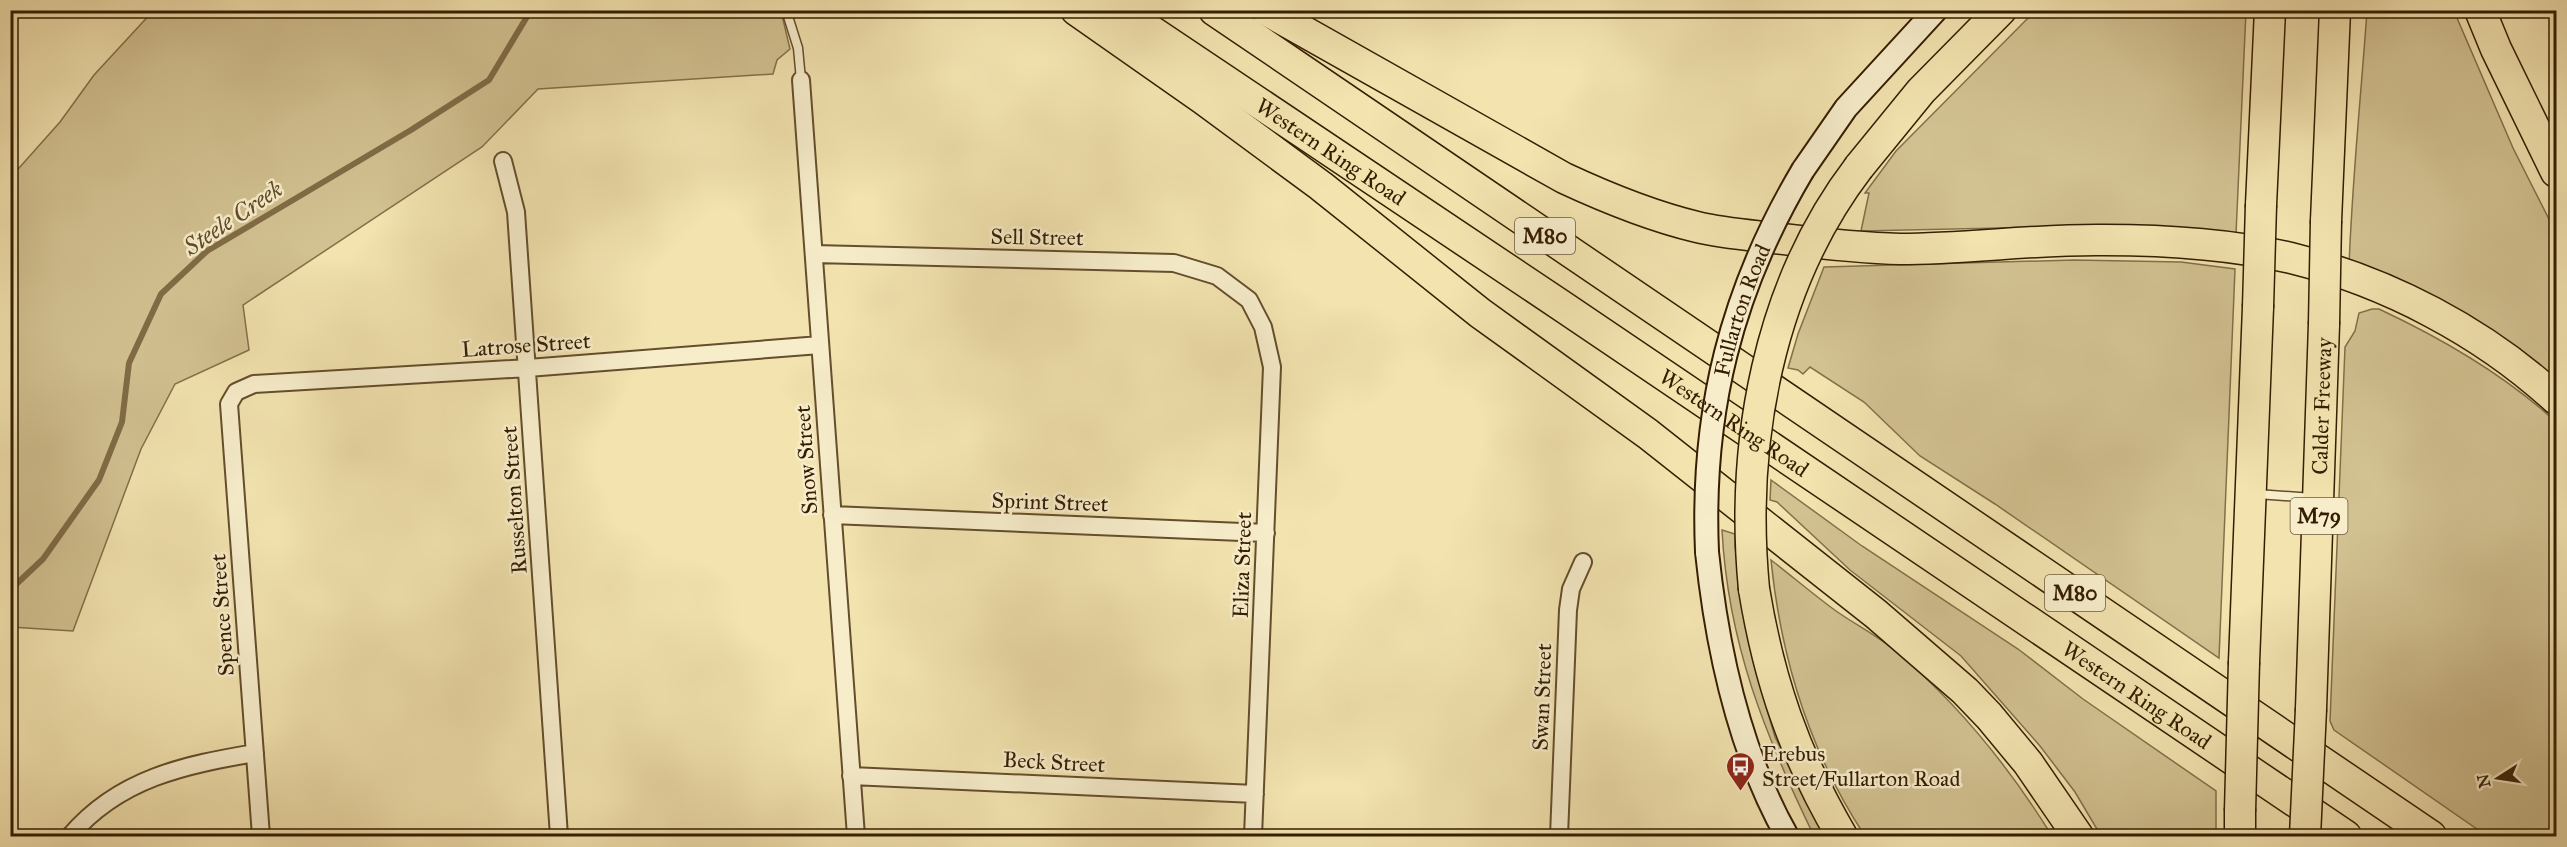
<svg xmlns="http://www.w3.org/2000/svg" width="2567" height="847" font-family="'IM FELL Great Primer',serif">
<rect width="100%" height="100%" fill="#f2e3af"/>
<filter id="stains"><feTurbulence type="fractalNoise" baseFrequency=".00333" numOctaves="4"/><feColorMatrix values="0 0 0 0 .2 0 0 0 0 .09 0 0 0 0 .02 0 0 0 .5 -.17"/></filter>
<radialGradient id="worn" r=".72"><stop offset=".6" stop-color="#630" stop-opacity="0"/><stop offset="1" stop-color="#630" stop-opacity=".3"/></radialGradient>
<path fill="#d2c191" stroke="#846f49" stroke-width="1.5" d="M153,11h628l9,38 -13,11 -4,14 -235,15 -56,58 -239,158 6,45 -74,34 -34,65 -68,182 -62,-4v-450l49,-55 34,-47z
M2035,11h211l-10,223 -140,-8 -235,5 8,-38h-4l31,-42z
M2367,11h87l59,137 43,85v146l-39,-31 -51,-33 -117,-48c3,-86 12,-171 18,-256z
M2074,260l107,2 54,7 -16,389 -224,-154 -75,-48 -56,-54 -54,-35 -7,7 -5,-4 -10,-2 10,-34 26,-67z
M2372,309h7c64,30 125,65 177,113v414h-69l-153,-106 -4,-9 15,-374 10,-16 4,-18z
M1771,480l91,66 156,103 65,50 133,92v45h-115l-26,-44 -35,-46 -79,-90 -111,-86 -73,-68 -7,-2z
M1722,530l13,4v13l19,118 21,72 52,99h-13c-49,-101 -86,-192 -92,-306z
M1771,560c22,17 43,35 65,51 20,14 42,25 61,41 61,52 113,116 155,184h-187c-55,-83 -84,-177 -94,-276z"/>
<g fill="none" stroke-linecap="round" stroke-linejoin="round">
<path stroke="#806c46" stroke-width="6" d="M10,590l33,-31 56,-79 23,-58 7,-59 32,-69 46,-43 204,-121 78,-50 42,-70"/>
<defs>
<path id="service" d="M786,10l12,38 3,32
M2257,494l56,4"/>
<path id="minor" d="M801,80l55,756
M503,161l13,51 43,624
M814,254l360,9 43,13 32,24 14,27 9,40 -19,469
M832,515l434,18
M851,776l404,18
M70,836c49,-58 115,-71 185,-83
M261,836l-32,-432 7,-12 18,-8 274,-16 292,-23
M1559,836l9,-226 3,-21 12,-27"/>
<path id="secondary" d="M1803,170l43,-62 90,-98
M1707,552c10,97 32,199 80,284"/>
<g id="motorway">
<path d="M1076,10l127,89 118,87 159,127 168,121 228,180 89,77 24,25 39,47 50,73"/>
<path id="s1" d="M1120,10l442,296 784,530"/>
<path d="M1214,10l1217,826"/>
<path d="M1266,10l298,168c43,20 87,38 133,49 25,6 51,8 77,11 42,5 83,10 126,11 68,0 135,-10 204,-9 62,0 126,4 187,18 97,24 192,74 265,141"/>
<path d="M2480,10l16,39 60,123"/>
<path d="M1859,167l62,-76 80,-81"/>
<path d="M2261,205l9,-195"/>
<path d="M2326,221l9,-211"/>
<path d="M1754,589c15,92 41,167 88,247"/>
<path d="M2244,662l14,-355"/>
<path id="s2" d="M2311,709l13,-385"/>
<path d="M2240,836v-25"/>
</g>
</defs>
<use href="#service" stroke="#644e2c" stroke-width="11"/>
<use href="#minor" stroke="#644e2c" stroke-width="20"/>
<use href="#secondary" stroke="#351d01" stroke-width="26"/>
<use href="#motorway" stroke="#351d01" stroke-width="33"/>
<use href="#service" stroke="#f7edcb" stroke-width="8"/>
<use href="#minor" stroke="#f7edcb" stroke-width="16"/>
<use href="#secondary" stroke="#f7edcb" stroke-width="22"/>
<use href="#motorway" stroke="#f2e3af" stroke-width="30"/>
<defs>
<g id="secondary-bridge">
<path id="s3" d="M1707,552c-6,-140 24,-261 96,-382"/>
</g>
<path id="motorway-bridge" d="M2258,307l3,-102
M2324,324l2,-103
M1754,589c-14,-145 14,-303 105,-422
M2240,811l4,-149
M2305,836l6,-127"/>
</defs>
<use href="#secondary-bridge" stroke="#351d01" stroke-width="26" stroke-linecap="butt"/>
<use href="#motorway-bridge" stroke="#351d01" stroke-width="33" stroke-linecap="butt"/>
<use href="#secondary-bridge" stroke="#f7edcb" stroke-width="22"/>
<use href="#motorway-bridge" stroke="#f2e3af" stroke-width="30"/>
</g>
<defs>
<symbol id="bus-pin" viewBox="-11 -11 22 30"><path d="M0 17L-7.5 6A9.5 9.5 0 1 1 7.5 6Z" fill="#8f2418" stroke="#f7edcb"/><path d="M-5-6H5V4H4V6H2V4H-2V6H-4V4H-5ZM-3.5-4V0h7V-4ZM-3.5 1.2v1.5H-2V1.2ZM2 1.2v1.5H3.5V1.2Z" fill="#fff"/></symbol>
</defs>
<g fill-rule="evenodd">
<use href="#bus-pin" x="1724" y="750" width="33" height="45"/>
</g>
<g text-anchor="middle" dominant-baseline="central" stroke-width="5" stroke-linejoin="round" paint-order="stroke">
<g fill="#f7edcb" stroke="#6f5b3e" stroke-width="1.5">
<rect x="1515" y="218" width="60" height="36" rx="4.5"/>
<rect x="2290.5" y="498" width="57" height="36" rx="4.5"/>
<rect x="2045" y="575" width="60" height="36" rx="4.5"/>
</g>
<g font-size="21" font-weight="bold" fill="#351d01">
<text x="1545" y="236">M80</text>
<text x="2319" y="516">M79</text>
<text x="2075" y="593">M80</text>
</g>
<g font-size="22" fill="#351d01" stroke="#f7edcb">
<text stroke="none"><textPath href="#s1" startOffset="254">Western Ring Road</textPath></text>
<text transform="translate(1037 237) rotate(1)">Sell Street</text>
<text stroke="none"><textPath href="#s3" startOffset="246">Fullarton Road</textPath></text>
<text transform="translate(526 345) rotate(-4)">Latrose Street</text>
<text stroke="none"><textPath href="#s2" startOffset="303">Calder Freeway</textPath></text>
<text stroke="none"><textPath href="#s1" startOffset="740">Western Ring Road</textPath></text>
<text transform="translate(806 460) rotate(-94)">Snow Street</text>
<text transform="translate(514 500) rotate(-94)">Russelton Street</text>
<text transform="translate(1050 502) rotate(2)">Sprint Street</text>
<text transform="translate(1242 565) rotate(-88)">Eliza Street</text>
<text transform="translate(222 615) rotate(-94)">Spence Street</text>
<text stroke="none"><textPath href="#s1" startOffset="1226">Western Ring Road</textPath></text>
<text transform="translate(1542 697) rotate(-88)">Swan Street</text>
<text transform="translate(1054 762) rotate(3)">Beck Street</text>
</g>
<g font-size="22" fill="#351d01" stroke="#f7edcb" text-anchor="start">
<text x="1762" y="753">Erebus<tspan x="1762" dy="25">Street/Fullarton Road</tspan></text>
</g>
<g font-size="24" font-style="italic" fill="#614b29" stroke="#f7edcb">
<text transform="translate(233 218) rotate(-34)">Steele Creek</text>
</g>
</g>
<rect width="2567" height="847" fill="none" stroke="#f2e3af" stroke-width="36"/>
<rect x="12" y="12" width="2543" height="823" fill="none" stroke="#351d01" stroke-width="3"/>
<rect x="18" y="18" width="2531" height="811" fill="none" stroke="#351d01" stroke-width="1.5"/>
<g transform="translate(2498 778) rotate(258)" stroke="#f7edcb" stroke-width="4.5" paint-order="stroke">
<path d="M0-4.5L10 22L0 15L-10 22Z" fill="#351d01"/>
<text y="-9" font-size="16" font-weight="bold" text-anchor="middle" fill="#351d01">N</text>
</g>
<rect width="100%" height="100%" filter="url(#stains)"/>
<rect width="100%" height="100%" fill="url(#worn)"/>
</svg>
